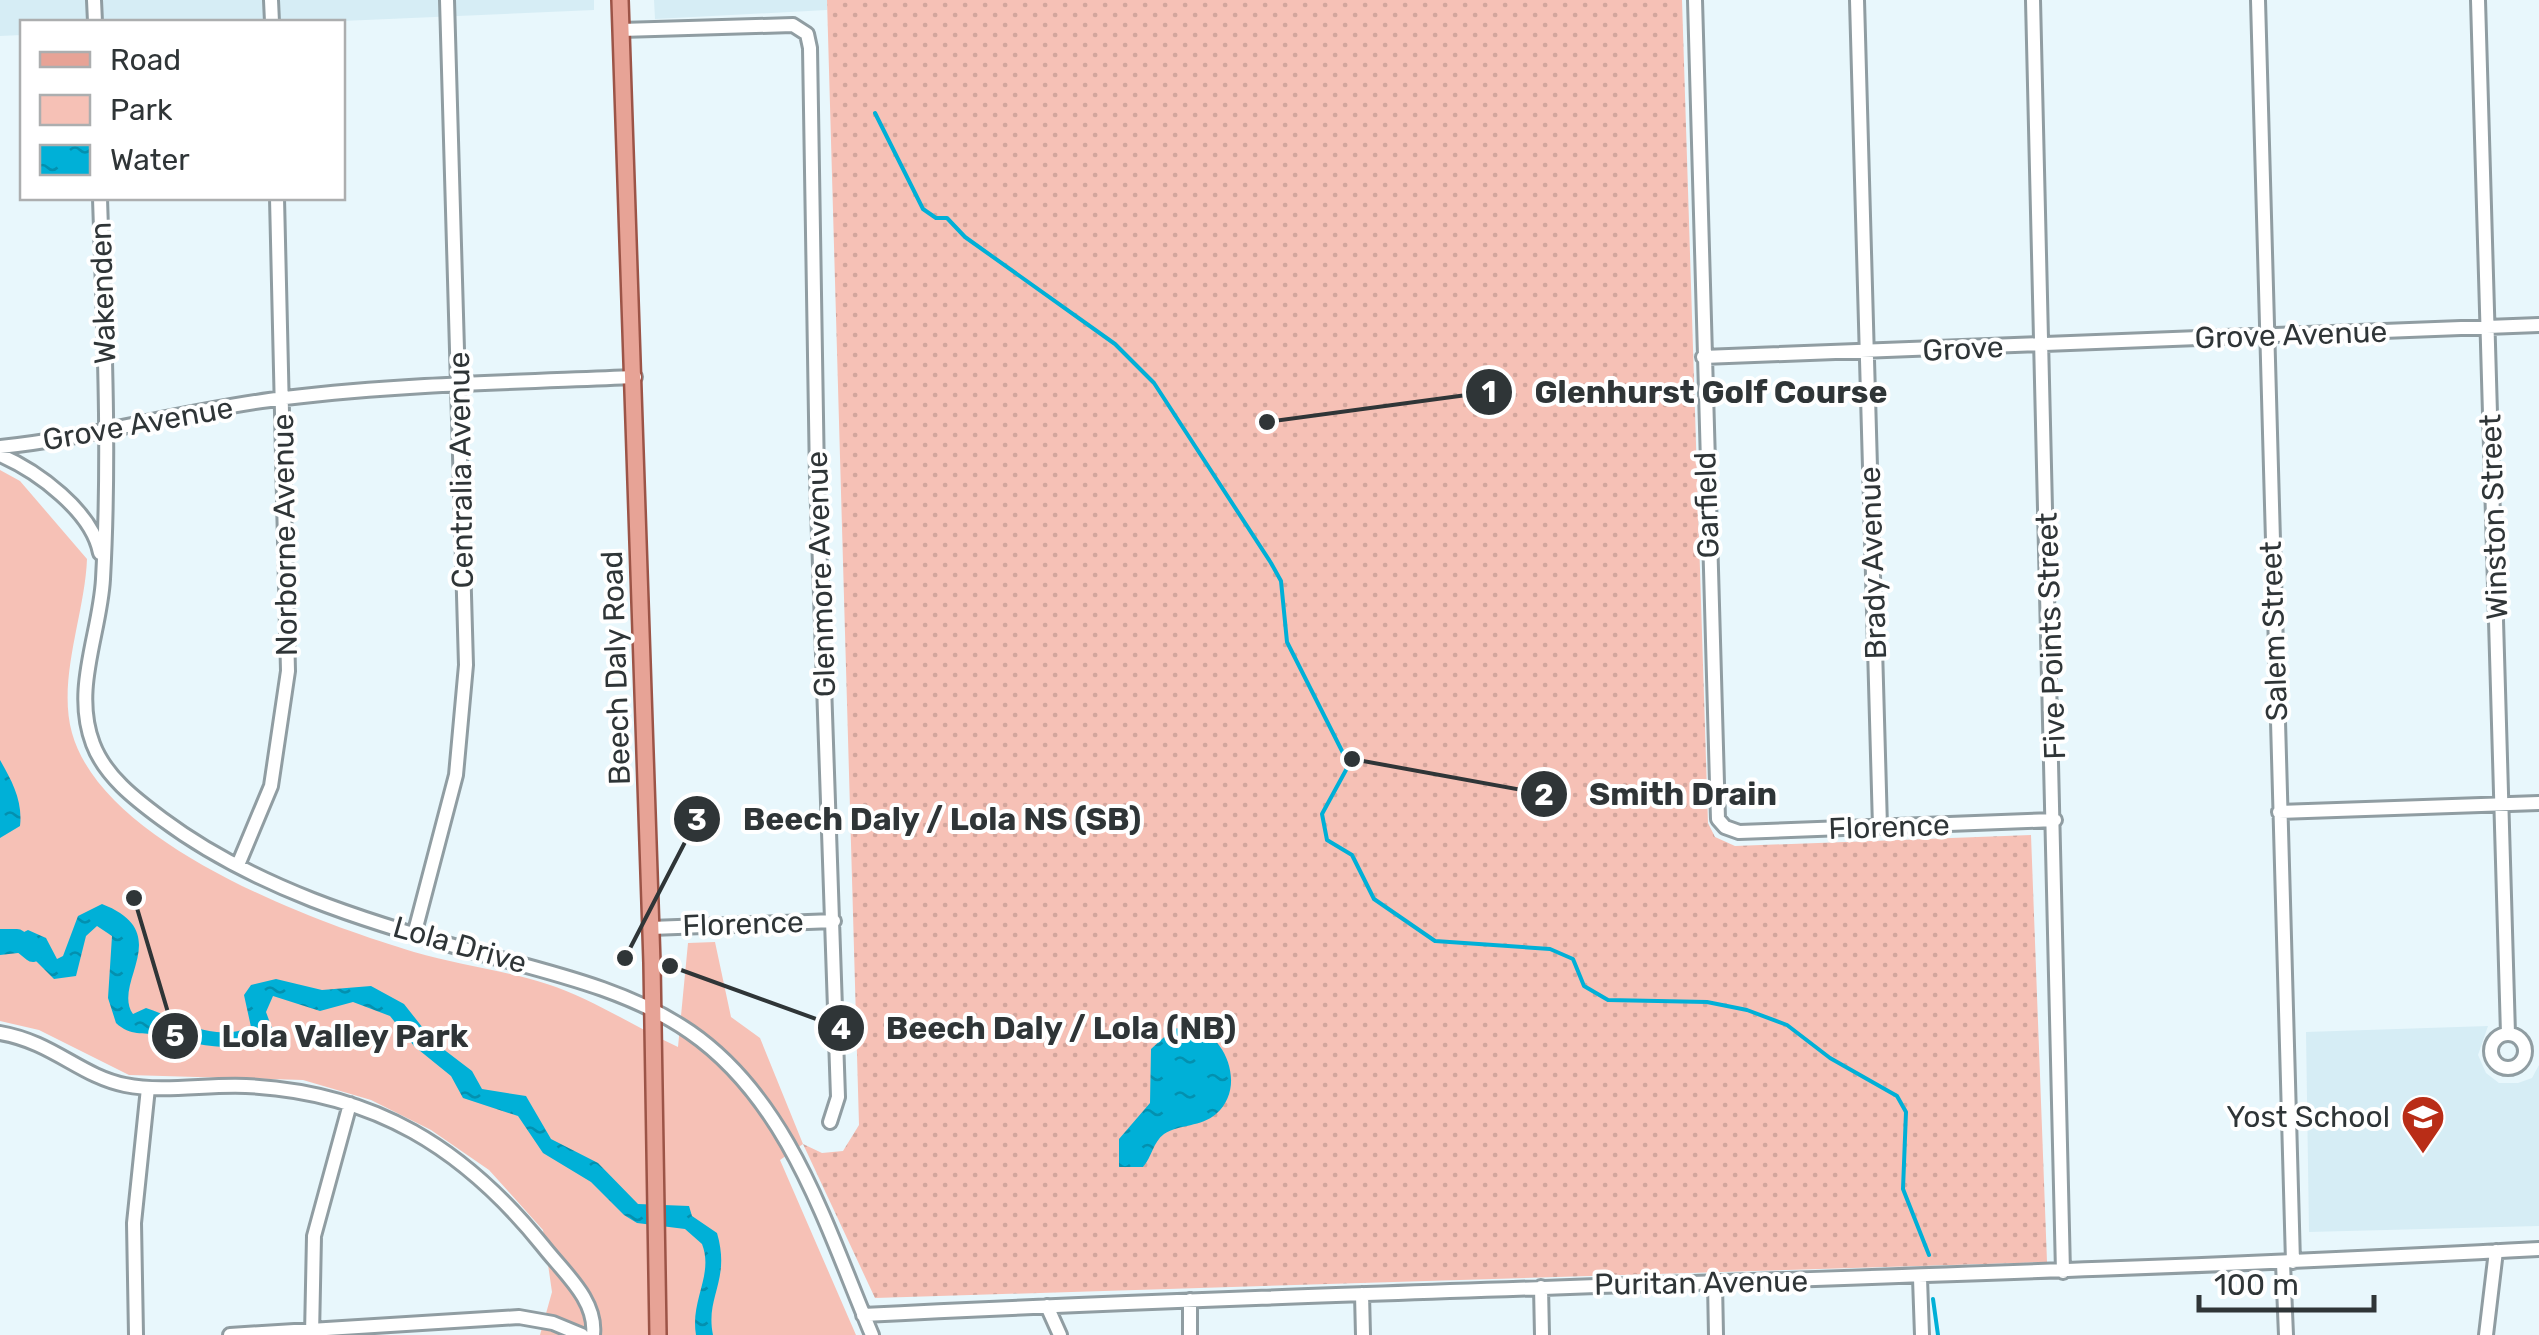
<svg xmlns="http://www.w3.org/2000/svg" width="2539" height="1335" font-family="Rubik,sans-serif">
<defs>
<pattern id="grass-dots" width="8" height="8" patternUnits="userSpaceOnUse" patternTransform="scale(2.5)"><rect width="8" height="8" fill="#f6c1b6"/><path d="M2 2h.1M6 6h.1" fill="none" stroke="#d3a69d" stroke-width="1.8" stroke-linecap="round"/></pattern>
<pattern id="water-ripples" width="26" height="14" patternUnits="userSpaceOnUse" patternTransform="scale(2.5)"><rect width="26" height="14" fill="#00b0d7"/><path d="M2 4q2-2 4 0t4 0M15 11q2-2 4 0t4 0" fill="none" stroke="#0390af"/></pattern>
</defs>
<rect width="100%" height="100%" fill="#e8f7fc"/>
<path fill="#d6edf5" d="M0,0h594v10l-275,12h-297v13l-22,1z
M654,0h173v10l-172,9z
M2488,1026l-10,29 8,18 13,10h19l14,-5 7,-13v161l-230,6 -3,-200z"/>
<path fill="url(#grass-dots)" d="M827,0h855l26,823 7,14 20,9 296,-11 16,427 -1172,36 -72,-154 19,9 21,-2 16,-26z"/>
<path fill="#f6c1b6" d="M0,470l20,11 67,78c-2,55 -30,120 -15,174 31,111 241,189 342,219 44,13 90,18 133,32 46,15 88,43 131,63l10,-104 27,-1 16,75 29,21 43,106 -23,16 76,175h-316l12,-43 -9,-62 -54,-60 -58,-40 -60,-30 -68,-20 -174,-5 -90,-45 -39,-9z"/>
<path fill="url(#water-ripples)" d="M0,760c12,21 23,41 20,66l-20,12z
M102,904c75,29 9,79 31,110l13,-6c36,12 66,35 105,19l-7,-32 7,-10 25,-6 46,11 49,-4 33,18 30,38 38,29 10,18 44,7 25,43 47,24 40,41 51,2 3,10 25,17c14,48 -12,63 -4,102h-17c-6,-35 18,-60 6,-91l-17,-15 -48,-6 -13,-8 -33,-33 -48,-29 -25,-37 -55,-18 -12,-22 -37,-30 -24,-30 -37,-14 -33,9 -47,-15 -7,16 7,19 -10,13c-37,8 -67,0 -103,-8 -18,-5 -29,1 -44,-13l-8,-25 4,-62 -15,-10 -11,10 -10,40 -22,3 -27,-27 -27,3v-11l28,-14 18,8 11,21 6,-3 15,-40z
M1191,1026c35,8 56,61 25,88 -15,13 -36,10 -52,20 -11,8 -12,23 -21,33h-24v-28l31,-36 1,-54 22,-20z"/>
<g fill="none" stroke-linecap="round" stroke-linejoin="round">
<path stroke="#00b0d7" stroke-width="4" d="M875,113l48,96 13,9h11l18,19 150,107 39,39 117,180 10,18 6,61 56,111 9,6 -30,55 5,26 25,15 22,44 61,42 115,8 23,10 11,27 24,14 99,2 40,8 40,15 43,33 67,38 9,16 -3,77 26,66
M1933,1299l5,36"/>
<path stroke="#00b0d7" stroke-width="20" d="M0,939h17l16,13"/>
<defs>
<path id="minor" d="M94,0l1,22
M271,0l1,22
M1695,0l23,819 7,8 14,5 316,-12
M1857,0l23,827
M2033,0l30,1272
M2258,0l35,1262
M2478,0l30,1034
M621,30l172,-5 14,9 3,14 7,430 21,619 -8,25
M100,198c4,127 10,254 3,381 -3,55 -31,110 -10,165 12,32 42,55 69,75 91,68 205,103 313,133 72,20 153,37 215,80 100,69 137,197 182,303
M1703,357l836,-32
M0,447c96,-10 189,-38 285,-49 116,-14 233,-16 350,-21
M0,455c37,16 92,56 100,98
M2279,812l260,-9
M238,865l33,-79 17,-115 -11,-473
M651,928l183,-7
M414,935l42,-160 10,-110 -19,-665
M0,1033c53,9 80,43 125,52 40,8 81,-1 121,1 128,6 218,62 297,160 21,27 54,54 50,89
M2491 1051a17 17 0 1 1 34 0a17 17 0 1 1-34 0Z
M2283,1263l3,72
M1920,1278l2,57
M1715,1283l1,52
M1541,1287l1,48
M1362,1294l1,41
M1190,1300v35
M1047,1306l13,29
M863,1315c559,-28 1118,-36 1676,-66
M136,1335l-2,-112 14,-135
M230,1335l289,-18 34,6 29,12
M312,1335l2,-99 36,-132
M2486,1335l10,-84"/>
<path id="major" d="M620,0l32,963 6,372"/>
</defs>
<use href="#minor" stroke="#909da2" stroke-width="18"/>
<use href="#major" stroke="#9c5447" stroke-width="20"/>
<use href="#minor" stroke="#fff" stroke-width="12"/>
<use href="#major" stroke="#e7a396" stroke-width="15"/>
</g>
<defs>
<symbol id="school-pin" viewBox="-11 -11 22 30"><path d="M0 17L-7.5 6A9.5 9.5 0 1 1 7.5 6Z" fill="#b92d17" stroke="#fff"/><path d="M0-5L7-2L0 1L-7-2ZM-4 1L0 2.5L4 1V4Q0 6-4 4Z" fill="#fff"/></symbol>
</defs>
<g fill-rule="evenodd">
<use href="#school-pin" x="2398" y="1092" width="50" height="68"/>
</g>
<g text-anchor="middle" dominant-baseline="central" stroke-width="8" stroke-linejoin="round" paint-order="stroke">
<g font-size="30" fill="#2f3537" stroke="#fff">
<text transform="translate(103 293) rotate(-92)">Wakenden</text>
<text transform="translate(2291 335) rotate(-2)">Grove Avenue</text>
<text transform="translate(1963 349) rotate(-3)">Grove</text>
<text transform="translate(138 424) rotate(-10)">Grove Avenue</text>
<text transform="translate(461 470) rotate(-91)">Centralia Avenue</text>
<text transform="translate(1707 505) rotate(-92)">Garfield</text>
<text transform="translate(2494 517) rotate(-92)">Winston Street</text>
<text transform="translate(285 535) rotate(-91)">Norborne Avenue</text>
<text transform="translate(1873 563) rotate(-92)">Brady Avenue</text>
<text transform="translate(821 574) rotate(-92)">Glenmore Avenue</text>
<text transform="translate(2274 631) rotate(-92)">Salem Street</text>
<text transform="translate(2051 636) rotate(-92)">Five Points Street</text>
<text transform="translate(616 668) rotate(-92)">Beech Daly Road</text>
<text transform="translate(1889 827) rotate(-2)">Florence</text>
<text transform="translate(743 924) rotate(-2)">Florence</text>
<text transform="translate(460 945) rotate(16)">Lola Drive</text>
<text transform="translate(1701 1283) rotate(-1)">Puritan Avenue</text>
</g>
<g font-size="30" fill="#2f3537" stroke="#fff" text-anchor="end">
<text x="2390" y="1117">Yost School</text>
</g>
</g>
<path fill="none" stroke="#2f3537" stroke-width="4" d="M1267 422L1489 392M1352 759L1544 794M625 958L697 819M670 966L841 1028M134 898L175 1036"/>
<g fill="#2f3537" stroke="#fff" stroke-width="4">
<circle cx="1267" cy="422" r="10"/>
<circle cx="1352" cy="759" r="10"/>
<circle cx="625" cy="958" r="10"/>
<circle cx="670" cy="966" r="10"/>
<circle cx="134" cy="898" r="10"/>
<circle cx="1489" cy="392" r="25"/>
<circle cx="1544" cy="794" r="25"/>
<circle cx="697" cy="819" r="25"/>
<circle cx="841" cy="1028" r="25"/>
<circle cx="175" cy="1036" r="25"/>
</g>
<g font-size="30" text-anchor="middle" font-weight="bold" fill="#fff">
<text x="1489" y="402">1</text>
<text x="1544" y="805">2</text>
<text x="697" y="830">3</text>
<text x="841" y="1039">4</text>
<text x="175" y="1046">5</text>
</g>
<g font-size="32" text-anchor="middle" font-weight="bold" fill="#2f3537" stroke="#fff" stroke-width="8" stroke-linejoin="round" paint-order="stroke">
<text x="1711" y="403">Glenhurst Golf Course</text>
<text x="1683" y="805">Smith Drain</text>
<text x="942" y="830">Beech Daly / Lola NS (SB)</text>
<text x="1061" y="1039">Beech Daly / Lola (NB)</text>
<text x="345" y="1047">Lola Valley Park</text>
</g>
<rect x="20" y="20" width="325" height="180" fill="#ffffff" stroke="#acaeaf" stroke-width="2.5"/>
<rect x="40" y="52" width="50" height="15" fill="#e7a396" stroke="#acaeaf" stroke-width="2.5"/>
<text x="110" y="70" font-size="30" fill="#2f3537">Road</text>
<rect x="40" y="95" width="50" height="30" fill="#f6c1b6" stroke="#acaeaf" stroke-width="2.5"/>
<text x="110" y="120" font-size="30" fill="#2f3537">Park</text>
<rect x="40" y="145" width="50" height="30" fill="url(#water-ripples)" stroke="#acaeaf" stroke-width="2.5"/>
<text x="110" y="170" font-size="30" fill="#2f3537">Water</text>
<path d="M2199 1295v15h175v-15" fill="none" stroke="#2f3537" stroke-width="5"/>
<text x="2214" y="1295" font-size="30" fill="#2f3537" stroke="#ffffff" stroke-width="8" paint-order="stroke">100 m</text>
</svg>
